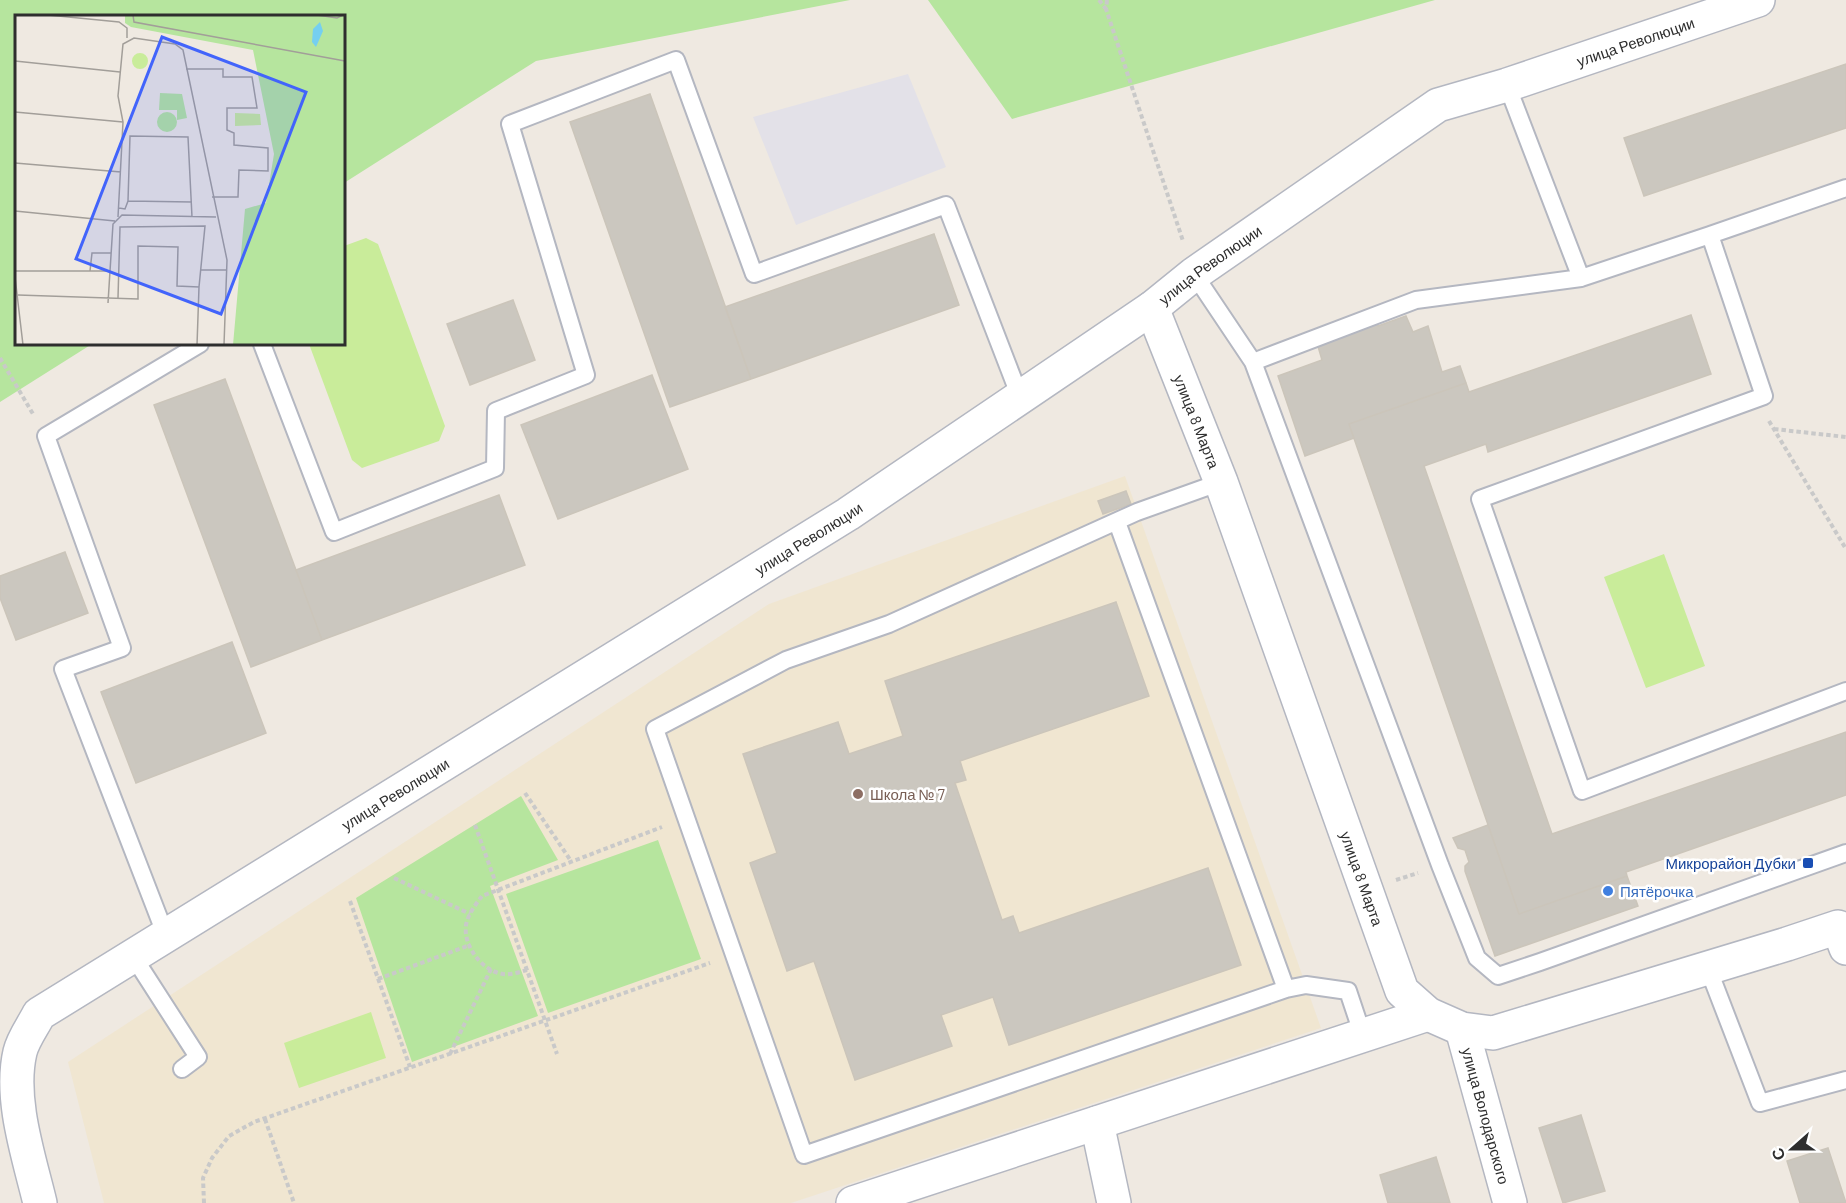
<svg xmlns="http://www.w3.org/2000/svg" width="1846" height="1203" font-family="Barlow,sans-serif">
<rect width="100%" height="100%" fill="#efe9e1"/>
<path fill="#e3e1e8" d="M908,74l38,93 -150,58 -43,-108z"/>
<path fill="#f0e6d1" d="M1125,476l196,552 -530,175h-687l-36,-141 701,-458z"/>
<path fill="#b6e59e" d="M0,0h850l-314,61 -192,122v-167h-328v328h76l-92,58z
M928,0h507l-423,119z
M521,796l37,64 -68,26 48,130 -126,46 -56,-164z
M658,840l43,119 -153,54 -42,-119z"/>
<path fill="#c9ec9a" d="M366,238l12,6 67,182 -6,15 -77,27 -10,-8 -43,-116h35v-98z
M1664,554l41,112 -59,22 -42,-111z
M371,1012l15,46 -87,30 -15,-45z"/>
<path fill="#cbc7bf" stroke="#cbc5ba" stroke-width="1.5" d="M1846,64v64l-202,68 -20,-58z
M650,94l101,285 -81,28 -100,-285z
M934,234l25,71 -208,74 -26,-72z
M513,300l22,60 -65,25 -23,-61z
M1691,315l20,59 -223,78 -2,-8 -62,22 128,368 294,-102v63l-220,77 1,4 -108,38 -170,-490 117,-41 3,9z
M1406,316l7,16 15,-6 14,46 18,-6 6,17 -117,41 5,14 -49,18 -27,-80 44,-16 -5,-17 60,-20 1,3z
M652,375l36,94 -130,50 -37,-94z
M225,379l97,261 -71,27 -97,-262z
M1126,491l5,13 -28,10 -5,-13z
M499,495l26,70 -203,75 -26,-70z
M65,552l23,61 -72,27 -16,-42v-22z
M1116,602l33,94 -189,65 6,19 -11,3 47,137 11,-4 6,17 189,-65 33,97 -232,80 -16,-48 -52,18 11,31 -97,34 -41,-119 -27,10 -37,-108 27,-10 -34,-99 95,-32 11,32 54,-18 -18,-55z
M232,642l34,91 -130,50 -35,-91z
M1488,825l31,89 108,-38 11,30 -143,50 -30,-85v-5l4,-4 -4,-12 -7,-2 -5,-10z
M1581,1115l24,76 -42,12 -24,-75z
M1828,1148l18,55h-46l-13,-42z
M1436,1157l14,46h-62l-8,-28z"/>
<g fill="none" stroke-linecap="round" stroke-linejoin="round">
<defs>
<path id="service" d="M1507,85l74,193
M1710,235l136,-47
M1194,274l59,88
M262,344l72,188 161,-64 1,-57 90,-36 -76,-251 166,-64 78,214 192,-69 74,192
M1221,482l-84,30 -248,112 -103,36 -131,69 149,426 482,-166 20,-4 42,6 15,45
M1117,522l169,467
M1846,691l-264,100 -102,-292 284,-103 -54,-161 -129,43 -165,22 -163,62 187,503 37,93 21,18 42,-14 306,-109
M166,936l-103,-267 59,-21 -76,-212 154,-92
M133,956l65,101 -16,12
M1708,968l52,135 86,-23"/>
<g id="minor">
<path id="s1" d="M1152,308l69,174 181,509 26,23 34,15 31,4 294,-89 51,-17 8,21"/>
<path id="s2" d="M1462,1029l48,174"/>
<path d="M1097,1123l17,80"/>
<path id="s3" d="M40,1203c-11,-46 -31,-104 -20,-151 3,-13 13,-26 19,-38l809,-500 304,-206 42,-34 244,-169 69,-20 251,-85"/>
<path d="M853,1203l575,-189"/>
</g>
</defs>
<use href="#service" stroke="#b4b7c1" stroke-width="20"/>
<use href="#minor" stroke="#b4b7c1" stroke-width="36"/>
<path stroke="#c9c9c9" stroke-width="4" stroke-dasharray="4.5 3" stroke-linecap="butt" d="M1099,0l7,9
M1107,0l-1,9 77,232
M0,358l33,56
M1769,421l77,128
M1774,429l72,8
M525,793l46,68
M475,825l82,229
M394,878l76,36
M1396,880l22,-7
M350,901l60,166
M527,970c-7,2 -16,5 -24,4 -21,-3 -40,-28 -37,-49 2,-11 10,-21 16,-29l180,-69
M378,979l92,-34
M450,1054l41,-85
M265,1119l29,84
M204,1203l-1,-25 9,-20 17,-22 25,-14 456,-159"/>
<use href="#service" stroke="#fff" stroke-width="16"/>
<use href="#minor" stroke="#fff" stroke-width="33"/>
</g>
<circle fill="#8d6e63" stroke="#fff" stroke-width="2" cx="858" cy="794" r="6"/>
<rect fill="#1a4fb4" stroke="#fff" stroke-width="2" x="1802" y="857" width="12" height="12" rx="3"/>
<circle fill="#3f7fe0" stroke="#fff" stroke-width="2" cx="1608" cy="891" r="6"/>
<g text-anchor="middle" dominant-baseline="central" stroke-width="5" stroke-linejoin="round" paint-order="stroke">
<g font-size="15" fill="#2e2e2e" stroke="#fff">
<text stroke="none"><textPath href="#s3" startOffset="2073">улица Революции</textPath></text>
<text stroke="none"><textPath href="#s3" startOffset="1587">улица Революции</textPath></text>
<text stroke="none"><textPath href="#s1" startOffset="122">улица 8 Марта</textPath></text>
<text stroke="none"><textPath href="#s3" startOffset="1101">улица Революции</textPath></text>
<text stroke="none"><textPath href="#s3" startOffset="615">улица Революции</textPath></text>
<text stroke="none"><textPath href="#s1" startOffset="608">улица 8 Марта</textPath></text>
<text stroke="none"><textPath href="#s2" startOffset="90">улица Володарского</textPath></text>
</g>
<g font-size="15" fill="#785e54" stroke="#fff" text-anchor="start">
<text x="870" y="794">Школа № 7</text>
</g>
<g font-size="15" fill="#164399" stroke="#fff" text-anchor="end">
<text x="1796" y="863">Микрорайон Дубки</text>
</g>
<g font-size="15" fill="#366cbe" stroke="#fff" text-anchor="start">
<text x="1620" y="891">Пятёрочка</text>
</g>
</g>
<g transform="translate(15 15)">
<rect width="330" height="330" fill="#efe9e1"/>
<path d="M110,0h220v330h-112l12,-136 21,-6 8,-49 -21,-104 -122,-23 -6,-4zM145,78l22,1 5,24 -10,2v-10h-18zM142 107a10 10 0 1 1 20 0a10 10 0 1 1-20 0Z" fill="#b6e59e"/>
<path d="M117 46a8 8 0 1 1 16 0a8 8 0 1 1-16 0ZM220,98l25,1 1,11 -26,1z" fill="#c9ec9a"/>
<path d="M305,7l3,9 -7,16 -4,-5 1,-13z" fill="#75cff0"/>
<path fill="none" stroke="#a29e99" stroke-width="1.5" d="M33,0l71,7 8,6v10M118,0l1,7 211,39M302,0l20,3 6,-3M0,46l105,11M171,54h37v8h29l5,31h-30v22l7,3v12l34,3v23l-29,-1 -1,27h-26M0,97l108,10M0,148l106,9M113,186l64,1M104,193l6,1 3,-8 2,-65 58,1 4,80M0,196l100,10M103,202l5,-95 -5,-26 5,-52 11,-6 41,6 8,6 44,210 -3,85M185,255h27M0,256h95l3,-47 9,-9 94,2M75,256l2,-18h19M0,262l8,68M3,280l120,4v-53l40,1 -1,39 22,1 6,-61 -85,1 -2,71M93,288l2,-32M182,330l2,-58"/>
<path fill="#4264fb" fill-opacity="0.15" stroke="#4264fb" stroke-width="3" d="M147,22l144,55 -85,222 -145,-55z"/>
<rect width="330" height="330" fill="none" stroke="#2e2e2e" stroke-width="3"/>
</g>
<g transform="translate(1792 1149) rotate(249)" stroke="#ffffff" stroke-width="4.5" paint-order="stroke">
<path d="M0-4.5L10 22L0 15L-10 22Z" fill="#2e2e2e"/>
<text y="-9" font-size="16" font-weight="bold" text-anchor="middle" fill="#2e2e2e">С</text>
</g>
</svg>
